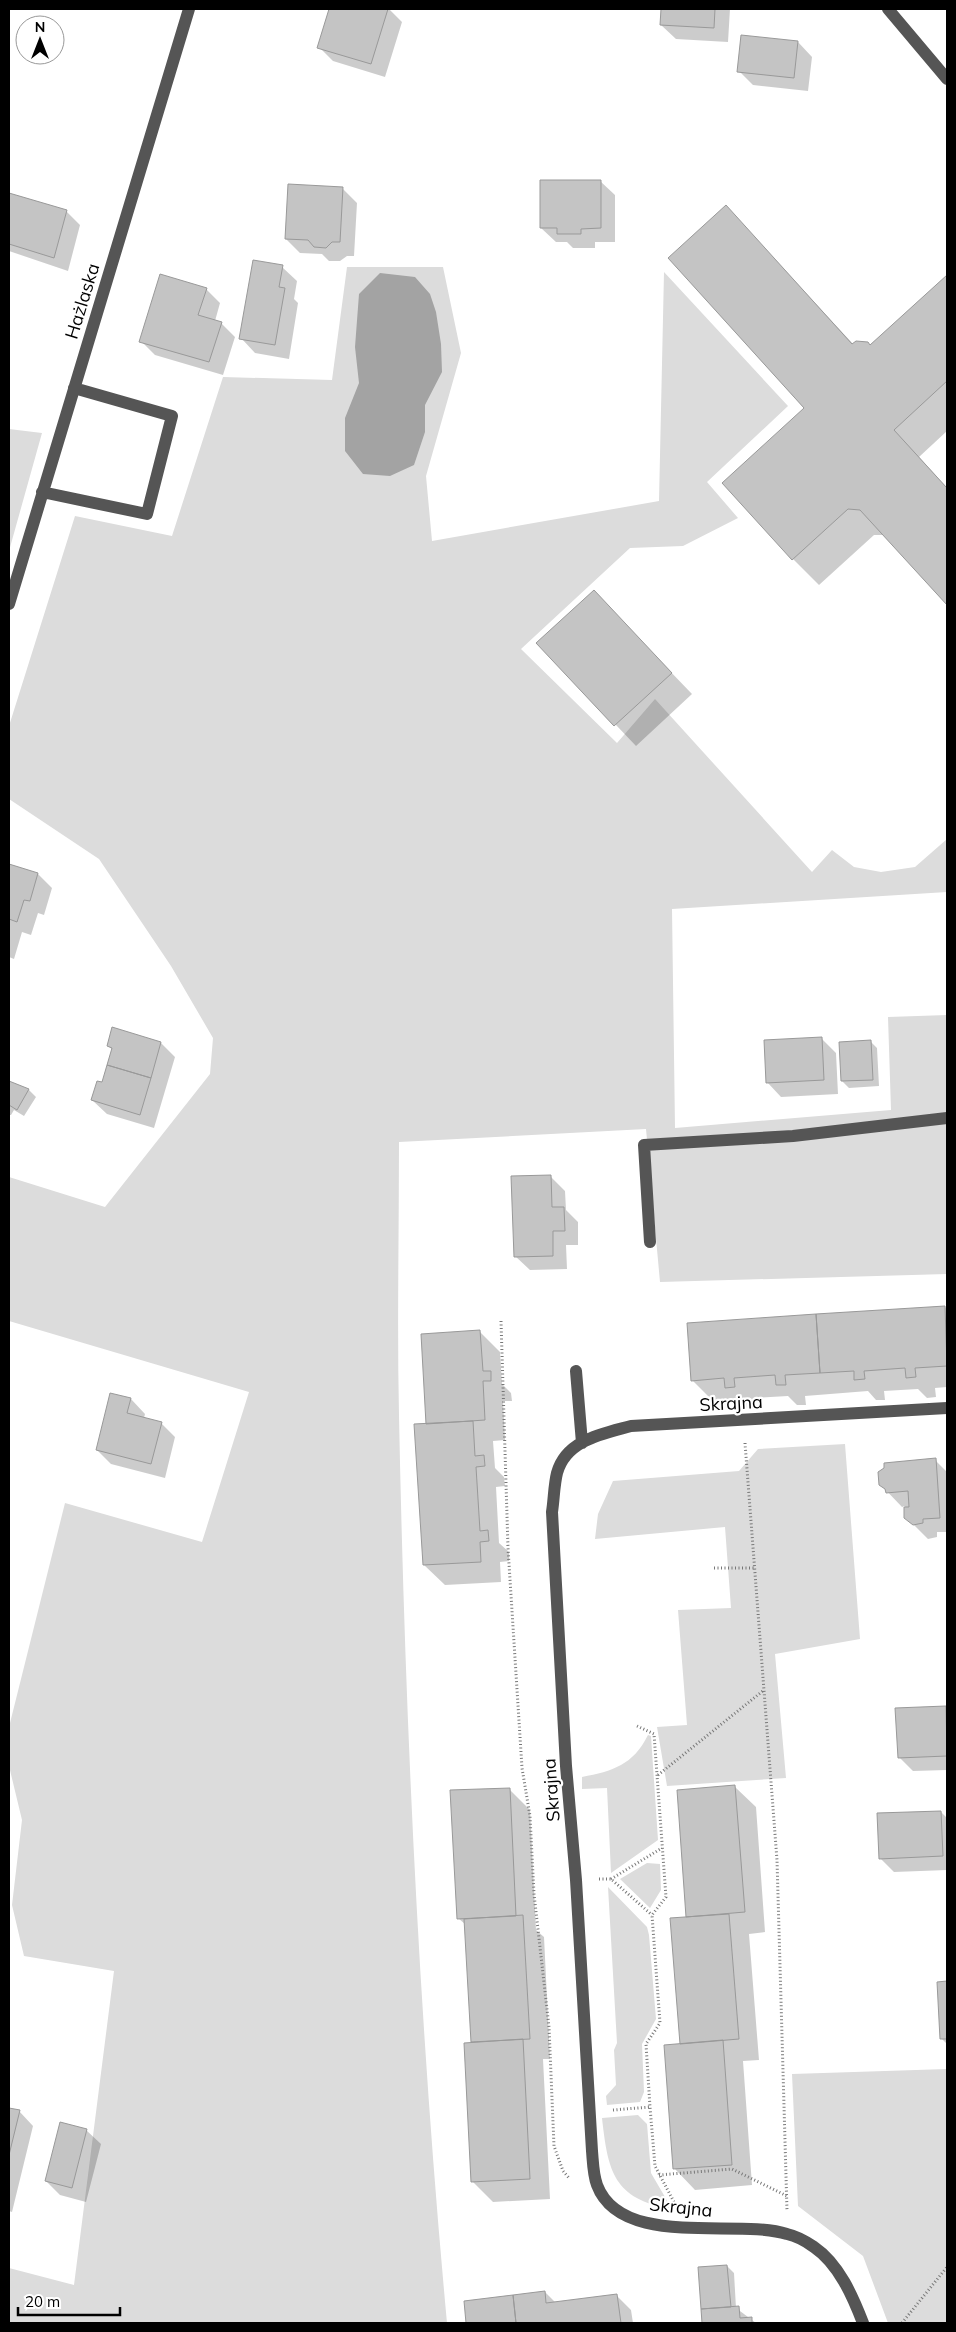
<svg xmlns="http://www.w3.org/2000/svg" width="956" height="2332" font-family="Mulish,sans-serif">
<rect width="100%" height="100%" fill="#fff"/>
<path fill="#dcdcdc" d="M347,267h96l18,86 -35,123 6,65 227,-40 5,-229 124,134 -81,76 31,36 -55,28 -53,2 -109,101 96,94 38,-44 157,173 20,-22 22,17 27,5 34,-5 32,-28v53l-275,17 3,219 216,-18 -3,-93 59,-2v259l-287,8 -14,-153 -247,13c0,91 -2,183 0,274 6,302 20,606 48,907h-438v-55l65,17 40,-314 -90,-15 -12,-51 10,-85 -13,-54v-39l56,-224 137,39 47,-150 -240,-71v-144l96,30 105,-133 3,-36 -42,-72 -72,-107 -90,-60v-73l66,-210 97,20 51,-159 109,3z
M9,429l33,4 -33,118z
M845,1444l15,195 -85,15 11,124 -119,8 -10,-59 30,-2 -9,-115 53,-2 -6,-81 -130,12 3,-25 15,-33 126,-10 19,-22z
M648,1735l3,1 7,104 -47,33 -4,-85 -25,1v-12c31,-6 51,-12 66,-42z
M647,1863l13,1 1,26 -11,18 -30,-29z
M608,1887l39,40 2,8 7,84 -14,25 2,48 -4,10 -33,3 -1,-9 10,-11 -2,-35 3,-7z
M947,2069v254h-59l-25,-67 -65,-50 -6,-132z
M638,2115l9,9 4,49 21,36c-59,-10 -64,-38 -70,-91z"/>
<path fill="#a3a3a3" d="M380,273l35,4 15,17 6,18 5,32 1,28 -17,33v27l-11,33 -24,11 -27,-2 -18,-23v-33l14,-35 -4,-36 4,-53z"/>
<path fill="#0003" d="M331,9h58l13,13 -17,55 -52,-16 -14,-14z
M662,9h68l-2,33 -52,-3 -15,-14z
M798,42l14,15 -4,34 -55,-6 -14,-14z
M600,181l15,14v47h-20v6h-22l-6,-6h-11l-15,-14z
M343,189l14,14 -3,53h-7l-7,5h-11l-7,-7 -22,-1 -14,-14z
M10,195l56,16 14,14 -12,46 -59,-20z
M726,207l128,138 17,1 76,-69v154l-28,26 28,31v116l-62,-69h-11l-55,50 -26,-26 13,-151z
M282,267l15,14 -3,18 4,4 -9,56 -34,-6 -14,-15z
M206,289l14,14 -5,18 6,2 14,14 -12,38 -68,-20 -14,-14z
M614,613l78,81 -56,52 -98,-103z
M9,865l29,9 14,14 -8,27 -6,-2 -7,22 -9,-3 -8,27 -5,-2z
M821,1038l15,15 2,41 -57,3 -14,-15z
M870,1041l7,7 2,38 -30,2 -7,-7z
M161,1043l14,14 -21,71 -47,-14 -15,-14 11,-16 10,-34 -5,-4z
M9,1083l20,7 7,7 -12,19 -10,-6 -3,5h-2z
M551,1177l14,14 1,19 12,12v23h-12l1,24 -37,1 -15,-14z
M945,1307l2,3v77l-12,1 1,9 -9,1 -9,-9 -34,2 1,9h-9l-8,-9 -63,5 1,9h-9l-9,-9 -34,2 1,9 -9,1 -9,-9 -24,2 -21,-21z
M479,1331l21,21 2,32 9,9 1,8h-9l2,39 -12,1 2,27 9,9 1,9 -9,1 3,56 10,9v9l-9,1 1,20 -56,3 -21,-20 4,-140z
M131,1399l14,15 -1,4 17,5 14,14 -10,41 -54,-14 -14,-14z
M935,1460l12,12v60h-10v5l-9,2 -22,-22 -1,-11 -3,1 -22,-23z
M946,1707l1,2v61l-34,1 -14,-14z
M735,1787l21,20 9,125 -16,2 10,126 -16,1 9,124 -57,5 -20,-21 13,-251z
M509,1789l21,21 6,120 8,7 6,122h-7l7,140 -57,3 -21,-21v-138l-6,-118 -8,-7z
M941,1812l6,6v52l-53,2 -14,-14z
M938,1983h9v61l-5,-5z
M9,2109l10,2 14,15 -21,86 -3,-1z
M86,2130l15,14 -15,58 -26,-7 -14,-14z
M727,2266l7,7 2,35 20,15h-53l-4,-54z
M545,2292l11,11 61,-7 14,14 2,13h-166l-2,-21z"/>
<path fill="#c4c4c4" stroke="#999" d="M329,9h59l-17,55 -54,-16z
M661,9h54l-1,19 -54,-3z
M741,35l57,6 -4,37 -57,-6z
M540,180h61v48l-20,1v5h-24v-6h-17z
M288,184l55,3 -3,55h-8l-6,6 -12,-1 -6,-7 -23,-1z
M9,193l58,17 -13,48 -45,-14z
M726,205l126,139 4,-3 12,1 2,3 77,-70v106l-53,49 53,58v117l-87,-95 -12,-1 -56,51 -70,-77 82,-75 -136,-150z
M253,260l30,5 -4,22 6,1 -10,57 -36,-6z
M160,274l47,14 -9,27 24,7 -13,40 -70,-20z
M594,590l78,83 -58,53 -78,-83z
M9,864l29,9 -8,28 -6,-1 -7,22 -8,-3z
M112,1027l49,15 -10,36 -44,-13 5,-17 -5,-2z
M822,1037l2,43 -58,3 -2,-43z
M871,1040l2,40 -32,1 -2,-39z
M107,1065l44,13 -11,37 -49,-15 6,-19 5,1z
M9,1081l20,8 -12,21 -8,-5z
M551,1175l1,32h12l1,24h-12v25l-39,1 -3,-81z
M945,1306l2,60 -32,2 1,9 -10,1 -1,-10 -41,3 1,8 -11,1v-9l-34,2 -4,-59z
M816,1314l4,59 -35,2 1,10h-10l-1,-10 -41,3 1,9 -10,1 -1,-10 -33,3 -4,-58z
M480,1330l3,41h8v10h-8l2,39 -59,4 -5,-90z
M110,1393l21,5 -4,15 35,9 -11,42 -55,-14z
M473,1421l2,35 9,-1 1,11 -9,1 4,64 8,-1 1,11 -9,1 1,20 -58,3 -9,-141z
M936,1458l4,60 -17,1v4l-10,2 -9,-7v-11h5l-1,-16 -22,2 -1,-4 -6,-4 -1,-13 6,-4v-5z
M946,1706l1,50 -49,2 -3,-50z
M735,1785l10,127 -59,5 -9,-127z
M510,1788l6,128 -59,3 -7,-129z
M941,1811l2,45 -64,3 -2,-46z
M729,1914l10,125 -59,5 -10,-126z
M523,1915l7,124 -59,3 -7,-123z
M947,1981v58h-7l-3,-57z
M523,2039l7,140 -59,3 -7,-139z
M723,2040l9,125 -59,4 -9,-124z
M9,2108l11,2 -11,45z
M60,2122l27,7 -15,59 -27,-7z
M727,2265l4,42 -30,2 -3,-42z
M545,2291l1,12 71,-9 4,29h-105l-3,-28z
M513,2295l3,28h-50l-2,-22z
M739,2306l1,12 12,-1v6h-50l-1,-14z"/>
<g fill="none" stroke-linecap="round" stroke-linejoin="round">
<path stroke="#777" stroke-width="3" stroke-dasharray="1 2.5" stroke-linecap="butt" d="M501,1321l7,227 14,220 8,48 4,78 15,133 5,119 9,25 7,8
M745,1443l32,417 10,351
M714,1568h41
M637,1726l17,8 12,163 -14,18 8,108 -14,21 4,63 5,59 19,36
M658,1775l106,-85
M599,1879h12l41,36
M611,1879l51,-31
M613,2110l37,-3
M659,2175l73,-6 55,27
M902,2323l45,-56"/>
<path stroke="#555" stroke-width="12" d="M888,9l59,70
M42,492l105,22 25,-98 -98,-28
M9,604l180,-595
M650,1242l-6,-97 149,-9 154,-18
M576,1371l6,72
M863,2323c-10,-26 -24,-59 -49,-76 -7,-5 -18,-11 -27,-13 -51,-16 -166,15 -190,-49 -4,-11 -4,-23 -5,-34l-16,-271 -10,-114 -14,-254c2,-13 2,-27 5,-39 9,-33 45,-39 74,-47l316,-18"/>
</g>
<g text-anchor="middle" dominant-baseline="central" stroke-width="4.5" stroke-linejoin="round" paint-order="stroke">
<g font-size="18" fill="#000" stroke="#fff">
<text transform="translate(82 301) rotate(-73)">Hażlaska</text>
<text transform="translate(731 1403) rotate(-3)">Skrajna</text>
<text transform="translate(551 1790) rotate(-94)">Skrajna</text>
<text transform="translate(681 2207) rotate(6)">Skrajna</text>
</g>
</g>
<rect width="956" height="2332" fill="none" stroke="#000000" stroke-width="20"/>
<g transform="translate(40 40)"><circle r="24" fill="#ffffff" stroke="#999999"/>
<path d="M0-4L9 19L0 12L-9 19Z" fill="#000000"/>
<text y="-8" font-size="14" font-weight="bold" text-anchor="middle" fill="#000000">N</text>
</g>
<path d="M18 2307v8h102v-8" fill="none" stroke="#000000" stroke-width="2.5"/>
<text x="25" y="2307" font-size="15" fill="#000000" stroke="#ffffff" stroke-width="4" paint-order="stroke">20 m</text>
</svg>
